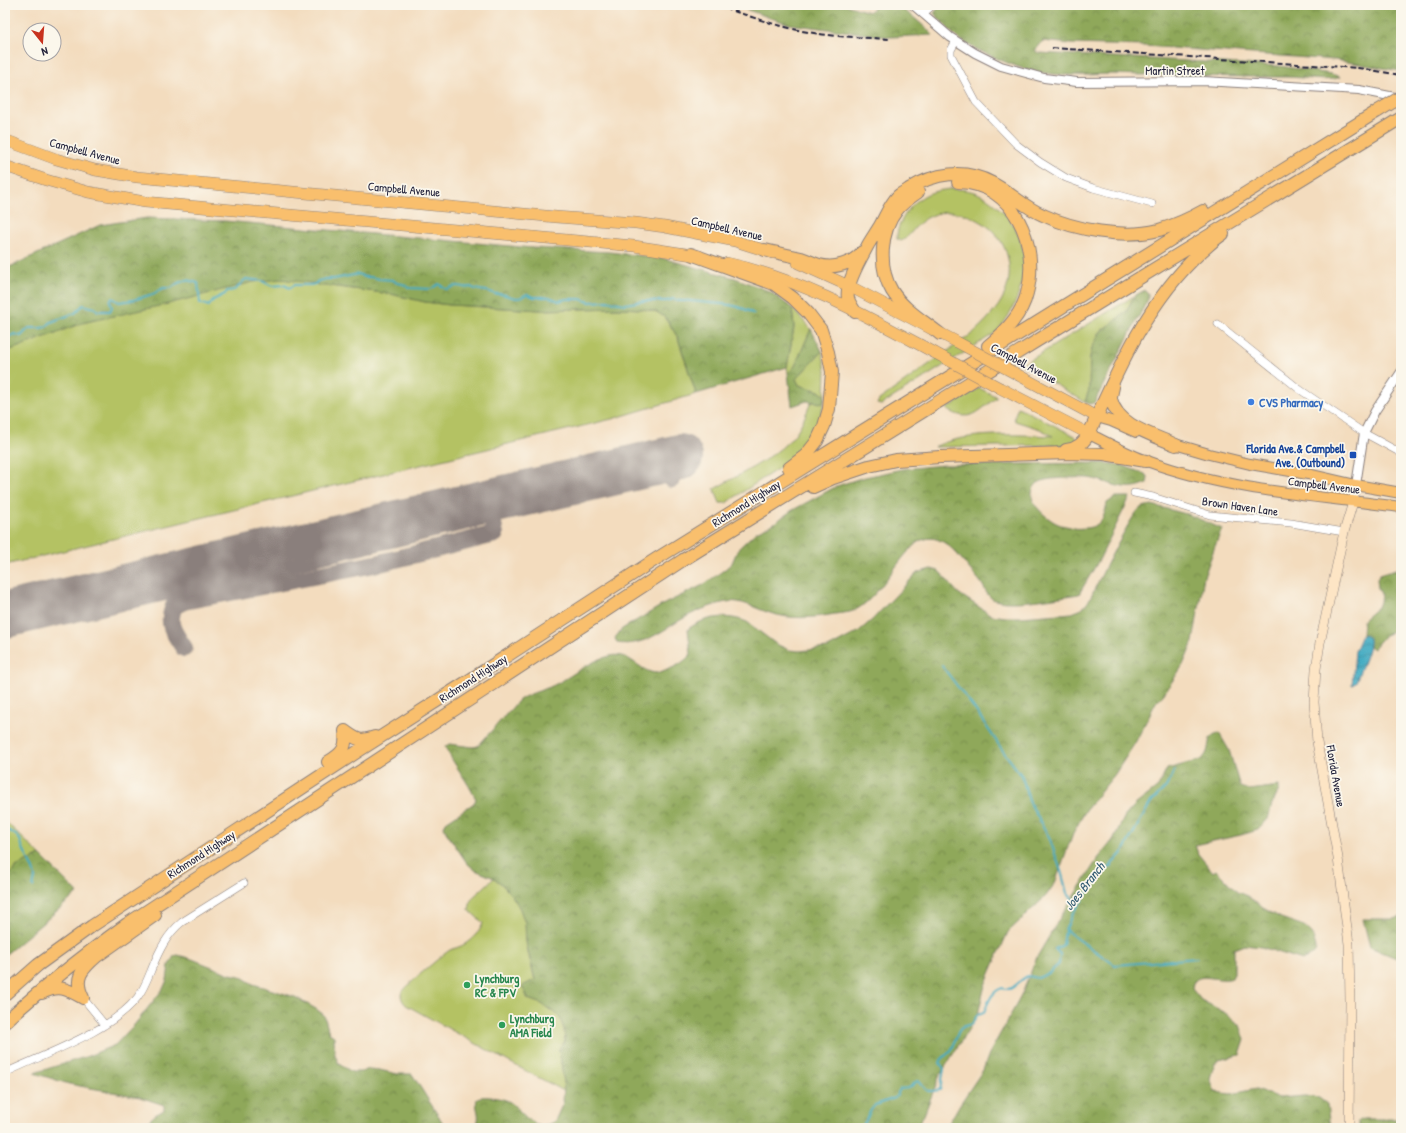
<svg xmlns="http://www.w3.org/2000/svg" width="1406" height="1133" font-family="'Patrick Hand',sans-serif">
<defs>
<pattern id="forest-crowns" width="20" height="18" patternUnits="userSpaceOnUse"><rect width="20" height="18" fill="#8fa85a"/><path d="M2 6a3 3 0 1 1 6 0M12 15a3 3 0 1 1 6 0" fill="none" stroke="#74884c"/></pattern>
<pattern id="water-waves" width="16" height="10" patternUnits="userSpaceOnUse"><rect width="16" height="10" fill="#43abc2"/><path d="M0 5q4-4 8 0t8 0" fill="none" stroke="#388b9f"/></pattern>
</defs>
<rect width="100%" height="100%" fill="#fbf7ec"/>
<filter id="ink" filterUnits="userSpaceOnUse"><feTurbulence type="fractalNoise" baseFrequency=".025" numOctaves="2"/><feDisplacementMap in="SourceGraphic" scale="8" xChannelSelector="R" yChannelSelector="G"/><feConvolveMatrix kernelMatrix="1 2 1 2 8 2 1 2 1" color-interpolation-filters="sRGB"/></filter>
<filter id="wash" filterUnits="userSpaceOnUse"><feTurbulence type="fractalNoise" baseFrequency=".012" numOctaves="4" result="noise"/><feDisplacementMap in="SourceGraphic" scale="16" xChannelSelector="R" yChannelSelector="G"/><feGaussianBlur stdDeviation="0.9" result="paint"/><feColorMatrix in="noise" values="0 0 0 0 0 0 0 0 0 0 0 0 0 0 0 0 0 1.4 0 .05"/><feComposite in="paint" operator="in"/></filter>
<g filter="url(#wash)">
<rect width="100%" height="100%" fill="#f3dcbe"/>
<path fill="#b4c264" stroke="#6b7250" d="M951,189c23,0 36,6 52,23 35,36 22,85 -6,120l-116,73 -4,-1 2,-4 94,-67c9,-8 18,-17 25,-27 21,-30 12,-69 -20,-86 -11,-6 -26,-10 -38,-7 -9,2 -18,7 -24,14 -5,5 -8,11 -15,14l-4,-2c-1,-15 13,-35 27,-43 8,-5 19,-6 27,-7z
M272,279c12,0 24,1 36,3 9,2 12,4 23,4l60,8 34,8 25,3 91,5 77,-2 25,1 14,3 9,6 12,20 18,56 -84,25 -607,146v-213l77,-29 171,-41z
M1134,296l-8,16 -25,19 -9,17 -2,9 -1,33 -4,12 -63,-37z
M792,308l19,21 -16,37 -7,8 -1,-7 7,-39z
M822,351l4,19 -1,26 -6,-5 -20,-6 -3,-6z
M979,388l18,9c-20,15 -26,27 -51,12z
M811,402l13,1 -7,24 -11,19 -18,16 -62,41h-6l-6,-14c26,-15 55,-28 76,-49 10,-10 16,-26 21,-38z
M1018,407l57,29 2,3 -2,4 -6,2 -135,2c32,-16 84,-12 119,-11l-13,-7 -25,-8 -1,-4z
M5,821l35,34 -24,12 -11,15z
M494,878c15,11 27,26 31,45 1,6 0,12 1,18 2,13 6,27 9,39l-12,6 5,13 14,5 17,12 5,13 1,12 -6,8 5,34v8l-55,-29 -103,-57c-3,-3 -5,-6 -5,-11 2,-6 42,-40 49,-44 5,-2 10,-3 15,-6 7,-5 15,-12 18,-21l-14,-13 2,-11z"/>
<path fill="url(#forest-crowns)" stroke="#58654a" d="M733,5h113l23,7c3,-2 7,-6 10,-7 21,-4 40,17 54,30l-43,2 -101,-13z
M943,5h458v66l-66,-11 -190,-14 -74,-2 -28,-3 -8,10 4,2 240,13 52,8 10,3c-16,6 -37,0 -54,0 -59,0 -118,-1 -177,-3 -13,0 -26,2 -39,1 -13,0 -27,-2 -39,-4 -15,-3 -68,-25 -78,-36 -6,-7 -14,-14 -20,-22l6,-7z
M147,218l78,3 308,27 76,4 53,6 73,20 34,13 23,17 2,19 -7,40 -91,27 -18,-56 -12,-20 -9,-6 -14,-3 -25,-1 -77,2 -91,-5 -25,-3 -34,-8 -60,-8h-10l-10,-3 -30,-4 -28,3 -85,22 -86,19 -77,29v-83l95,-44z
M1145,290l3,3v6l-54,104 -5,1 -4,-2 4,-12 1,-33 2,-9 9,-17 25,-19 8,-16z
M811,329l11,22 -26,28 3,6 20,6 6,5 -1,7 -17,-2 -15,5 -4,-32 7,-8z
M1105,463l16,2 24,9 3,4 -1,5c-22,11 -38,-2 -59,-5 -13,-1 -25,0 -37,1 -5,1 -13,2 -16,7 -11,14 10,31 21,37 5,3 13,3 18,5 4,1 8,0 12,0 16,-2 18,-11 21,-25l9,-6h14l-31,63 -20,34c-20,3 -66,12 -84,6 -8,-3 -10,-11 -13,-16 -4,-6 -10,-11 -14,-17 -10,-12 -25,-33 -43,-28 -9,2 -13,9 -19,15 -15,17 -33,49 -53,57 -5,2 -12,2 -18,3 -22,4 -43,6 -65,-1 -14,-4 -29,-14 -44,-11 -13,3 -28,8 -40,15 -21,11 -42,31 -69,26l-2,-5 7,-9 44,-26 37,-18 21,-15 8,-7 6,-14 18,-17 17,-8 18,-13 46,-25 24,-8 41,-9 42,-4z
M1152,505l38,10 32,14 -7,17 -11,31 -11,65 -10,23 -20,30 -7,7 -21,41 -20,31 -29,36 -13,23 -18,50 -9,13 -38,36 -23,53 -7,29 -39,63 -15,38 -9,13h-440c8,-14 -1,-18 2,-30 5,-3 28,0 33,4 14,11 14,18 33,25l12,-6 8,-18 1,-20 -5,-34 6,-8 -1,-12 -5,-13 -17,-12 -14,-5 -6,-13 13,-6 -9,-38 -1,-19 -5,-14 -5,-9 -13,-16 -8,-6 -19,-8 -8,-7 -21,-31 -2,-5 2,-5 28,-19 2,-4c-9,-19 -22,-34 -31,-52l4,-3 24,3 5,-1 41,-46c12,-8 27,-10 39,-17 17,-9 33,-23 52,-27 20,-5 30,17 47,17 4,0 8,-2 12,-4 9,-3 16,-8 22,-15l-3,-25c17,-13 40,-15 59,-7l29,22 13,6 10,1 29,-3 30,-16 14,-12 45,-47 14,-4 8,2 19,22 33,22 15,2h14l52,-4 10,-4 6,-7c8,-15 43,-90 54,-95 3,-1 7,-1 10,-2z
M1396,569h5v60l-16,6 -12,14 -4,-3v-5l-4,-6h-3l1,-15 15,-13 2,-5 1,-8 -3,-6 -1,-10 3,-4z
M1219,733l10,17 11,37 9,3 30,-4v4l-7,14 -4,15 -10,11 -17,5 -46,10 3,9 15,18 3,-2 7,7 14,15 10,4 16,12 18,10 23,8 8,7 4,14 -1,5 -7,6 -5,2 -42,-13 -17,-2 -10,4v24l-2,5c-13,6 -38,-11 -40,11l9,11 23,12 16,13 5,15 -5,15 -21,5 -4,3 -5,15 5,14 16,2 25,-5 23,9 26,-2 14,2 8,6 3,24h-384l14,-24 23,-34 6,-16 32,-58 16,-39 24,-41 36,-56 16,-20 12,-24 10,-11 23,-18 9,-18 34,-9c2,-2 5,-5 6,-8 3,-9 0,-17 12,-19z
M40,855l38,38 -73,62v-73l11,-15z
M1401,917v43l-31,-13 -7,-28h29z
M178,955l14,4 38,15 10,2 13,8 42,13 21,12 8,6 5,18 5,3 1,19 4,9 13,8h9l8,-3 10,1 19,4h14l34,54h-305l14,-13 9,-5v-5l-24,-8 -71,-13 -35,-11 54,-17 27,-11 20,-21 28,-35 4,-9 2,-15 5,-9z
M1363,1119h38v9h-43v-7z"/>
<path fill="url(#water-waves)" stroke="#32667e" d="M1362,635h2c3,2 4,1 5,4 2,9 -10,33 -13,43l-2,2 -2,1 3,-34z"/>
<g fill="none" stroke-linecap="round" stroke-linejoin="round">
<path stroke="#43abc2" stroke-width="2" d="M5,339l9,-5 7,2 8,-8h11l6,-1 5,-5 24,-9 8,-8 12,3 3,3h12l2,-4 -2,-6 3,-3 6,4 14,-2 20,-6 10,-6h8l7,-5 9,-3 11,3 2,20 9,3 4,-6 12,-6 2,-3c13,0 10,-6 19,-12l16,2 10,5 12,-1 6,3 4,-3h17l4,-1 3,-3 8,-2h8l25,-5 5,3h6l10,2 13,1 4,3 6,1 7,4 21,1 8,-5c11,10 8,2 18,2 6,0 6,2 14,1 7,5 16,2 24,7 9,-2 14,4 23,4 4,0 6,-3 9,-4l7,3h15l10,4 7,-2h14l10,3 17,-1 18,3 18,-3h24l6,-2c8,4 10,1 18,2 21,3 45,1 63,13
M942,666l32,42 29,43 19,25 7,25 21,39 11,31 6,22 10,11 -2,3
M5,829c7,3 16,7 17,17l12,26 1,6 -2,9
M1065,930l50,35 82,-7
M862,1128l9,-18 4,-5 20,-7 5,-9 9,-1 8,-7c12,5 2,13 23,9l4,-21 -4,-6 1,-3c3,-4 9,-7 11,-11 7,-13 2,-22 20,-25l6,-10 6,-2c4,-9 8,-22 19,-24 10,5 15,-8 25,-12l10,2 11,-5 10,-9 1,-10 -5,-5 8,-4 2,-14 7,-17 22,-30 28,-31 29,-51 15,-15 9,-17"/>
<path stroke="#8a7f7c" stroke-width="18" d="M668,459l4,20
M171,576l12,1 3,2 1,8 -13,19
M184,648c-10,-16 -18,-23 -10,-42l10,-5 196,-38 115,-29 -6,-33"/>
<path stroke="#8a7f7c" stroke-width="46" d="M5,615l675,-158"/>
</g>
</g>
<g filter="url(#ink)">
<g fill="none" stroke-linecap="round" stroke-linejoin="round">
<defs>
<path id="minor" d="M923,14l10,-9
M956,41l-5,9v5l25,47 40,42 24,18 26,16 27,10 59,16
M1218,324l81,65 65,44 37,20
M1134,493l19,4 57,18 81,8 53,9
M83,998l22,27
M5,1073c39,-19 105,-41 132,-75 7,-9 11,-20 15,-30 7,-17 15,-34 30,-46l62,-39"/>
<path id="tertiary" d="M913,5l37,32 25,16 26,13 43,12 33,4 126,-1 156,9 41,8
M1356,485l8,-52 11,-22 26,-39"/>
<path id="secondary" d="M1349,1128l1,-127 -1,-57 -11,-86 -21,-116 -3,-40 2,-33 4,-26 24,-111 9,-30 3,-17"/>
<path id="primary" d="M1097,417l14,4 25,11
M1089,434c19,9 38,20 58,27 82,30 169,35 254,46
M1168,442l41,12 41,10 58,10 48,11 45,8"/>
<path id="trunk" d="M5,140l51,19 39,11 42,7 419,40 80,6 29,4 70,14 38,12
M5,166l41,14 42,12 57,10 489,44 65,10
M727,263c75,16 143,55 210,91
M798,263l51,23 108,56
M1020,376l77,41
M1000,388l89,46"/>
<path id="motorway" d="M958,182c56,1 82,63 69,111 -5,22 -22,39 -39,53
M918,192c-7,5 -16,11 -21,18 -17,21 -19,58 -5,81 11,18 32,30 48,43
M765,250c12,3 24,5 36,8 6,2 12,5 18,7 15,4 33,-1 43,-13
M691,254l83,30 19,14 15,15 13,17 7,22 4,20 -3,37 -5,17 -7,15 -11,14 -17,13
M855,312c-2,-4 -6,-9 -7,-14 -3,-14 13,-40 20,-53 4,-7 9,-14 13,-21 5,-9 9,-20 17,-28 3,-3 7,-4 11,-7 25,-16 55,-21 83,-6 18,9 32,24 51,32 32,15 81,24 116,15 16,-5 30,-11 44,-19
M1113,387c-1,4 -2,9 -2,12 6,27 43,36 65,46
M1066,450c11,-1 17,-7 23,-16 29,-65 59,-134 113,-183 7,-6 13,-12 21,-17
M813,487l20,-9 36,-12 27,-6 44,-3 128,-4 36,1 42,7
M345,731c12,9 15,11 30,6
M328,762c15,-9 19,-14 17,-31
M42,993c18,-9 25,-4 41,5
M5,994l33,-29 54,-39 268,-176 113,-72 183,-119 722,-448
M83,998c-10,-20 -1,-29 14,-42l58,-41
M5,1022c38,-35 79,-67 122,-98l556,-364 352,-218 366,-224"/>
</defs>
<use href="#minor" stroke="#8a7f7c" stroke-width="8"/>
<use href="#tertiary" stroke="#8a7f7c" stroke-width="10"/>
<use href="#secondary" stroke="#8a7f7c" stroke-width="10"/>
<use href="#primary" stroke="#8a7f7c" stroke-width="12"/>
<use href="#trunk" stroke="#8a7f7c" stroke-width="12"/>
<use href="#motorway" stroke="#8a7f7c" stroke-width="14"/>
<use href="#minor" stroke="#fff" stroke-width="7"/>
<use href="#tertiary" stroke="#fff" stroke-width="8"/>
<use href="#secondary" stroke="#fde5c5" stroke-width="9"/>
<use href="#primary" stroke="#f9bf6d" stroke-width="10"/>
<use href="#trunk" stroke="#f9bf6d" stroke-width="11"/>
<use href="#motorway" stroke="#f9bf6d" stroke-width="12"/>
<path stroke="#22223b" stroke-width="2" stroke-dasharray="6 3" stroke-linecap="butt" d="M716,5c27,9 54,19 82,25 30,7 61,7 92,9
M1052,48l306,20 43,7"/>
<defs>
<path id="trunk-bridge" d="M957,342l63,34
M937,354l63,34"/>
<path id="motorway-bridge" d="M1378,111l23,-14"/>
</defs>
<use href="#trunk-bridge" stroke="#8a7f7c" stroke-width="12" stroke-linecap="butt"/>
<use href="#motorway-bridge" stroke="#8a7f7c" stroke-width="14" stroke-linecap="butt"/>
<use href="#trunk-bridge" stroke="#f9bf6d" stroke-width="11"/>
<use href="#motorway-bridge" stroke="#f9bf6d" stroke-width="12"/>
</g>
</g>
<circle fill="#3f7fe0" stroke="#fbf7ec" stroke-width="1.5" cx="1251" cy="402" r="4"/>
<rect fill="#1a4fb4" stroke="#fbf7ec" stroke-width="1.5" x="1349" y="451" width="8" height="8" rx="2"/>
<g fill="#2e9e5b" stroke="#fbf7ec" stroke-width="1.5">
<circle cx="467" cy="985" r="4"/>
<circle cx="502" cy="1025" r="4"/>
</g>
<g text-anchor="middle" dominant-baseline="central" stroke-width="3.5" stroke-linejoin="round" paint-order="stroke">
<g font-size="12" fill="#22223b" stroke="#fbf7ec">
<text x="1175" y="70">Martin Street</text>
<text transform="translate(85 151) rotate(15)">Campbell Avenue</text>
<text transform="translate(404 189) rotate(5)">Campbell Avenue</text>
<text transform="translate(727 228) rotate(13)">Campbell Avenue</text>
<text transform="translate(1024 363) rotate(28)">Campbell Avenue</text>
<text transform="translate(1324 485) rotate(7)">Campbell Avenue</text>
<text transform="translate(746 503) rotate(-32)">Richmond Highway</text>
<text transform="translate(1240 506) rotate(8)">Brown Haven Lane</text>
<text transform="translate(473 678) rotate(-33)">Richmond Highway</text>
<text transform="translate(1336 776) rotate(80)">Florida Avenue</text>
<text transform="translate(201 854) rotate(-33)">Richmond Highway</text>
</g>
<g font-size="12" font-weight="bold" fill="#366cbe" stroke="#fbf7ec" text-anchor="start">
<text x="1259" y="402">CVS Pharmacy</text>
</g>
<g font-size="12" font-weight="bold" fill="#164399" stroke="#fbf7ec" text-anchor="end">
<text x="1345" y="448">Florida Ave.&amp; Campbell<tspan x="1345" dy="14">Ave. (Outbound)</tspan></text>
</g>
<g font-size="12" font-weight="bold" fill="#27864d" stroke="#fbf7ec" text-anchor="start">
<text x="475" y="978">Lynchburg<tspan x="475" dy="14">RC &amp; FPV</tspan></text>
<text x="510" y="1018">Lynchburg<tspan x="510" dy="14">AMA Field</tspan></text>
</g>
<g font-size="13" font-style="italic" fill="#2f5971" stroke="#fbf7ec">
<text transform="translate(1084 886) rotate(-52)">Joes Branch</text>
</g>
</g>
<rect width="1406" height="1133" fill="none" stroke="#fbf7ec" stroke-width="20"/>
<g transform="translate(42 42) rotate(163)"><circle r="19" fill="#fbf7ec" stroke="#a4a2a5"/>
<path d="M0-3L7 15L0 10L-7 15Z" fill="#c8321e"/>
<text y="-6" font-size="11" font-weight="bold" text-anchor="middle" fill="#22223b">N</text>
</g>
</svg>
